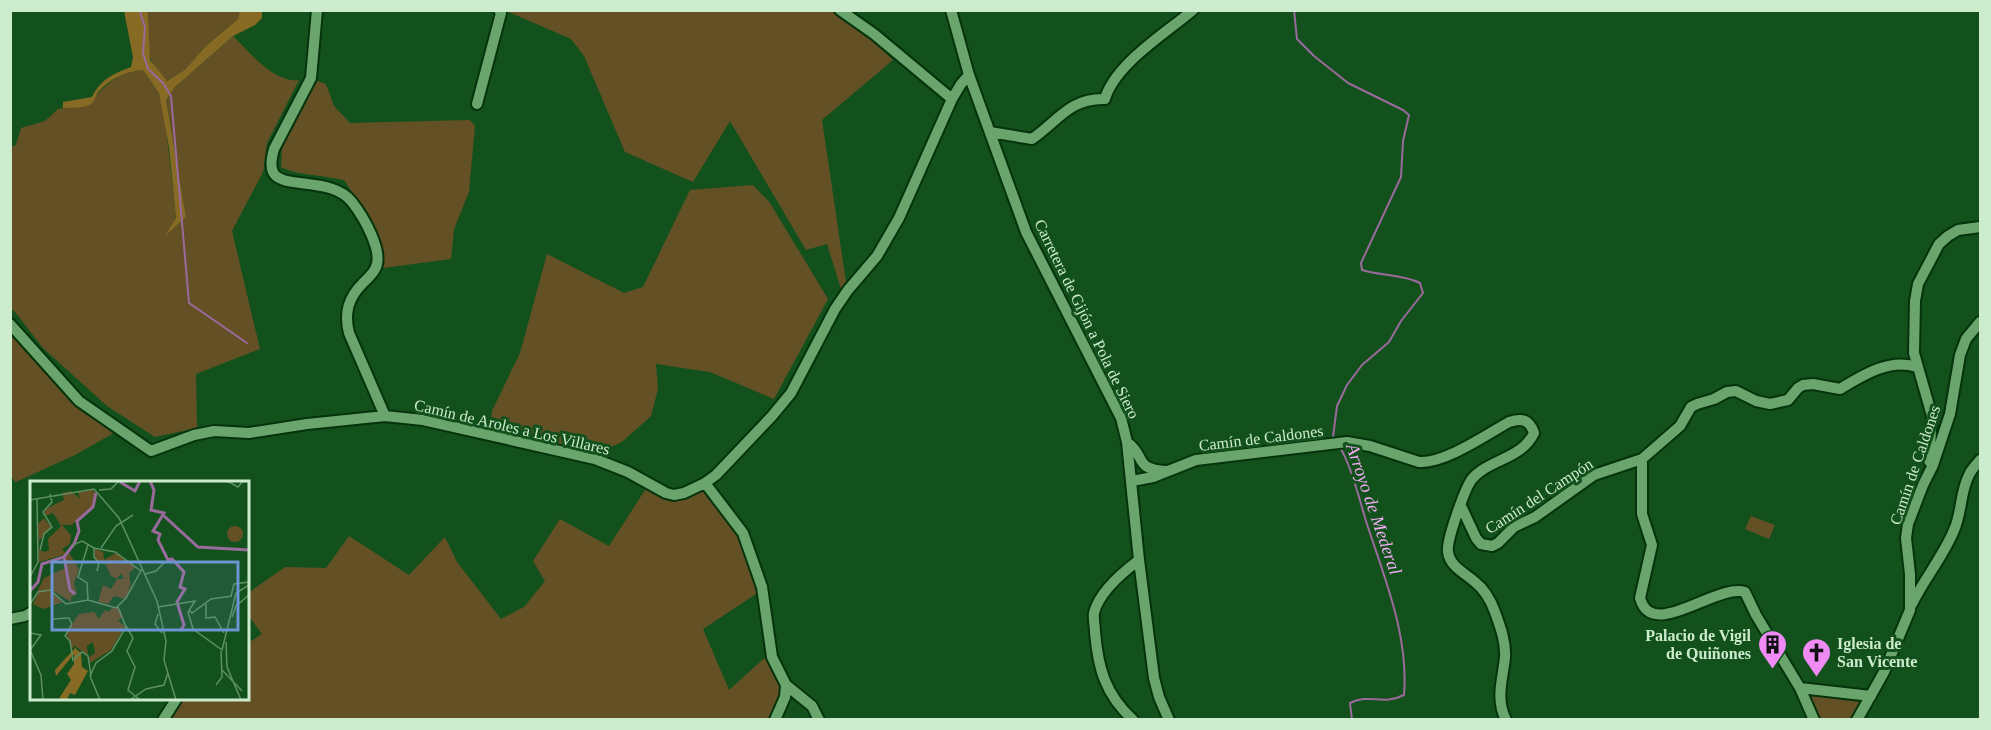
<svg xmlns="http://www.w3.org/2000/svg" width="1991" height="730" font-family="Georgia,serif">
<rect width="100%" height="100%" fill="#13511c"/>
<path fill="#645025" d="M143,11h97l-2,8 -35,30 -16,21 -21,11 -10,-9 -6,-15z
M506,11h325l35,23 27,26 -71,60 24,162 -5,7 -14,-45 -21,6 -76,-129 -37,61 -68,-30 -41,-96 -13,-17z
M233,36c18,17 40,47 66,44l-32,63 -4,29 -31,59 28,118 -64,25 1,54 -42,9 -48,-31 -64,-58 -28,-36 -4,-3v-162l5,-2 5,-17 24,-7 13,-12 33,-6c12,-18 29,-31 52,-33l16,23 6,25 11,100 -9,16 19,-17 -20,-117 9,-13z
M315,80l11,4 8,22 16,17 120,-3 5,6 -6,66 -15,37 -3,30 -68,9 -5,-36 -34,-52c-20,-5 -44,-4 -63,-13l1,-19z
M753,185l17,18 58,96 -54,100 -64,-27 -54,-8 2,25 -7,27 -29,26 -20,9 -1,5 -111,-24 2,-21 28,-58 27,-99 77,39 19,-6 47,-97z
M10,332l43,48 26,26 35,27 -39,22 -59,27 -6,-6z
M647,487l27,12 30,-9 36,46 19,56 -56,37 26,61 39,-35 12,29 2,10 -12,26h-603l7,-13 9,-8 65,-1v-55l14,-9 -14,-19v-22l37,-26 41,1 23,-32 60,39 36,-38 12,25 44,57 23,-12 21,-26 -12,-20 27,-42 49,27z
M1751,516l24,9 -6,14 -24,-10z
M1800,688l71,8 -14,23h-43z"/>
<path fill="#876a24" d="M124,11h22l2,3 2,46 17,21 18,-11 20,-23 33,-28 2,-8h22v7l-7,7 -22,11 -58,51 -9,13 20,117 -21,19 11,-18 -7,-71 -10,-54 -16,-23c-15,1 -33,9 -43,20 -4,4 -5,10 -8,13 -7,6 -21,4 -29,5v-6l29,-5c9,-18 21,-23 39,-30l2,-10z"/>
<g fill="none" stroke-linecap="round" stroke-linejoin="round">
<path stroke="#9a6a9c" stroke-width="2" d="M139,10l6,17 -2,26 5,16 15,14 8,13 18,207 58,40
M1294,10l3,29 17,17 34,27 55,27 6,5 -6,26 -2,36 -40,86 1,7c19,6 41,4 58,13l3,10 -22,28 -12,21 -27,23 -15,20 -10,21 -4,31 2,3
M1340,447c12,21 19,51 26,74 18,56 43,114 38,174 -22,11 -33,-2 -54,8l2,17"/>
<defs>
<path id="minor" d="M317,10l-6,68 -37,71c-2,7 -4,17 -1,23 8,18 59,4 79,30 11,14 33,51 23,67 -3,6 -8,10 -12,14 -15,15 -19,30 -14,50l36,83
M840,10l34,24 78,65
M951,10l18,65 57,157 95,186 6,24 12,118 15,118 5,19 10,23
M477,104l24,-91 -2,-3
M990,132l42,7c27,-19 38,-41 73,-40 10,-35 61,-66 88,-89
M10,324l69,77 72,50 43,-16 20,-4 35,2 58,-9 78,-8 38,4 172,39 33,13 38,21 8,2 10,-2 21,-10 11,-8 56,-59 19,-23 44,-84 13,-19 29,-34 22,-38 53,-119 9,-15 8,-9
M1127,442c20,15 6,27 39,29
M1642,459v55l10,31 -12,53c12,44 76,-15 105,-6l11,23 44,73 14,32
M1933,465l-4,-4 3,-45 -18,-63 1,-52 3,-17 21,-40 9,-8 10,-6 22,-3
M1132,481l21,-4 43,-17 151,-18 23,4 49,16c25,2 67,-27 90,-40 13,-4 20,-3 25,11 -12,26 -45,26 -62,46 -7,9 -26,62 -24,73 2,15 17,21 27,30 9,7 16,19 20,30 5,14 11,30 10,45 -2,22 -10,41 1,63
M705,483l38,50 19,54 10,70 14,28 -1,12 -10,23
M1461,506l15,32 5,6 11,2 6,-3 16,-16 21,-10 59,-42 48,-16 38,-33 11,-19 6,-3 17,-5 13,-7 9,-1 20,10 14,3 18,-4 10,-12 5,-3 10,-1 27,5c23,-14 50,-31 77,-22
M1912,604c12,-25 31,-47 42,-74 8,-17 6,-38 15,-55 2,-5 7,-10 11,-15
M10,619l15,-3 7,-4
M786,685l26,21 7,14
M1800,688l71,8
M163,720l14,-22
M1133,720c-28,-26 -35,-52 -38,-88 0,-6 -2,-14 -1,-19 5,-21 29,-41 45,-53
M1857,720l27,-48 26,-62v-36l-4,-36 2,-14 15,-39 10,-20 17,-51 10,-59 6,-16 14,-17"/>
</defs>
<use href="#minor" stroke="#04330c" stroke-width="14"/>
<use href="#minor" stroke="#69a56c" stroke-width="10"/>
</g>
<defs>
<symbol id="building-pin" viewBox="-11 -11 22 30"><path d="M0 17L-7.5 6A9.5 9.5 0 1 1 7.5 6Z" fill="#f08bf5" stroke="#13511c"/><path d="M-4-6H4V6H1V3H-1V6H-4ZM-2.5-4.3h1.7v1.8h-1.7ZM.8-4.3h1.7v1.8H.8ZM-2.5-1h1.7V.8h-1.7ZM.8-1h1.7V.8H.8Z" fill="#111"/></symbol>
<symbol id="church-pin" viewBox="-11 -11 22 30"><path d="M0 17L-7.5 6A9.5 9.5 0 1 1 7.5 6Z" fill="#f08bf5" stroke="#13511c"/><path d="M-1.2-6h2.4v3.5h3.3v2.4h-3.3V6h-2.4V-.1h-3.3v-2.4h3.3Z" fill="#111"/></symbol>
</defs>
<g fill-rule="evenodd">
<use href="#building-pin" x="1756" y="628" width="33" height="45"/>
<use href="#church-pin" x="1800" y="636" width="33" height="45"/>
</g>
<g text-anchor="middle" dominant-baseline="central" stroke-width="6" stroke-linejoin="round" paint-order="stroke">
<g font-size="16" fill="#cdebcd" stroke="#13511c">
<text transform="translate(1087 319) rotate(64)">Carretera de Gijón a Pola de Siero</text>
<text transform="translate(512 427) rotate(13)">Camín de Aroles a Los Villares</text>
<text transform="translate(1261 438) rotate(-7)">Camín de Caldones</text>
<text transform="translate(1915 465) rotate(-71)">Camín de Caldones</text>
<text transform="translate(1539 496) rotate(-33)">Camín del Campón</text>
</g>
<g font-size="16" font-weight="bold" fill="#cdebcd" stroke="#13511c" text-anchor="end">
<text x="1751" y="635">Palacio de Vigil<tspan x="1751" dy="18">de Quiñones</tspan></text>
<text x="1837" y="643" text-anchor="start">Iglesia de<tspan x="1837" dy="18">San Vicente</tspan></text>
</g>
<g font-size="18" font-style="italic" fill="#f1acf4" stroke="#13511c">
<text transform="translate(1374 509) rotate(71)">Arroyo de Mederal</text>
</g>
</g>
<g transform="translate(30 481)">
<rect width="219" height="219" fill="#13511c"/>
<path d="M62,8l4,4 -3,14 -21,18h-10l9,10 -1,9 -8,5 4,5 -27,8 -1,-38 6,-6 7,9 -12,14v9l6,2 4,-2 -1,-11 13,-13 -8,-13 -8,3v-7l19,-9 -2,-7 9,-2 9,8 -2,-7zM197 53a8 8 0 1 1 16 0a8 8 0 1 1-16 0ZM65,68l8,3 1,8 12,-7 20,14 -7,6 2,15 -4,-3 3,5 -5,9 -11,-3 -6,8 -10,-2 5,-17 8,4 6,-10h7l-3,-6 -4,6 -6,-3 -5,-11 -11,-6zM39,72l10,16 -5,14 3,11 -6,3v5l-19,-12 -15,2 7,-14 21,-10 2,3 -2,-13zM20,109l13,12 -20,7 -10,-5 5,-11zM83,126h5l5,10 -5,4 7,5 -14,24 -21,13 -1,-6 6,-4 -2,-11 -6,4 1,10 -13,-10 -3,3 -6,-16 13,-19 15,-2 5,7 6,-9 4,2z" fill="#645025"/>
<path d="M45,167l6,5 1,14 6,4 -13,24 -5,-2 -3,7h-9l13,-20 -4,-6 7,-10v-10l-18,22 -1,-6z" fill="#876a24"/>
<path fill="none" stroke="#9a6a9c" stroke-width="3" d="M120,0l4,9 -3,20 13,3 -11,18 7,3 -2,6 10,20 4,-1 12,13 -4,15 5,2 -8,13 7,23 -4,6M90,1l15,9 5,-10M134,35l34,31 51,3M34,76l6,33 5,4M0,110l8,-9 4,-18 22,-7 10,-13 5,-13 -2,-10 16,-14 3,-14"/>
<path fill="none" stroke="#5d8f63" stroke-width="1.5" d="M197,0l11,6 5,-6M69,9l12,-1 8,-8M0,19l64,-11 25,29 38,83 9,40 -2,19 12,40M43,64l9,-4 12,7 21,4 26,19M58,64l-10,32 9,6 1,17M64,67v9l5,6 -2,8M71,67l15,-22 17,-11M10,69l4,-16 8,-7 -9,-15 9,-10 -2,-8M115,93l11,-3 9,-9M0,96l8,-15 -1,-63M201,115l3,-12 15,-2M0,123l8,-12 12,-2 16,14 22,-4 28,8 10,-10 16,-29M176,123v14l9,-1 9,16M128,126l37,-6 -7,11 5,17 29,21 14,-57 13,-8M159,129l3,3 19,-14 21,-3M128,133l-3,10 7,9M202,136l4,-11 13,-11M21,138l18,-1 3,6 -7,12 5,5 3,19 9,-8 6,4 3,20M96,145l7,12 -6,13 8,16 -7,23 12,10M0,152l11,2 -11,15 11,25 2,25M196,161l1,25 14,33M192,189l20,21M186,204l6,-8 -1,-26M70,219l-10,-24 6,-13 16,-12 14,-24 -8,-20M100,219l16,-11 18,-4 4,-13"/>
<path fill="#6c95d3" fill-opacity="0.15" stroke="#6c95d3" stroke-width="3" d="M22,81h186v68h-186z"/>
<rect width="219" height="219" fill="none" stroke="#cdebcd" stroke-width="3"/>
</g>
<rect width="1991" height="730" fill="none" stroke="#cdebcd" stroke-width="24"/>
</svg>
